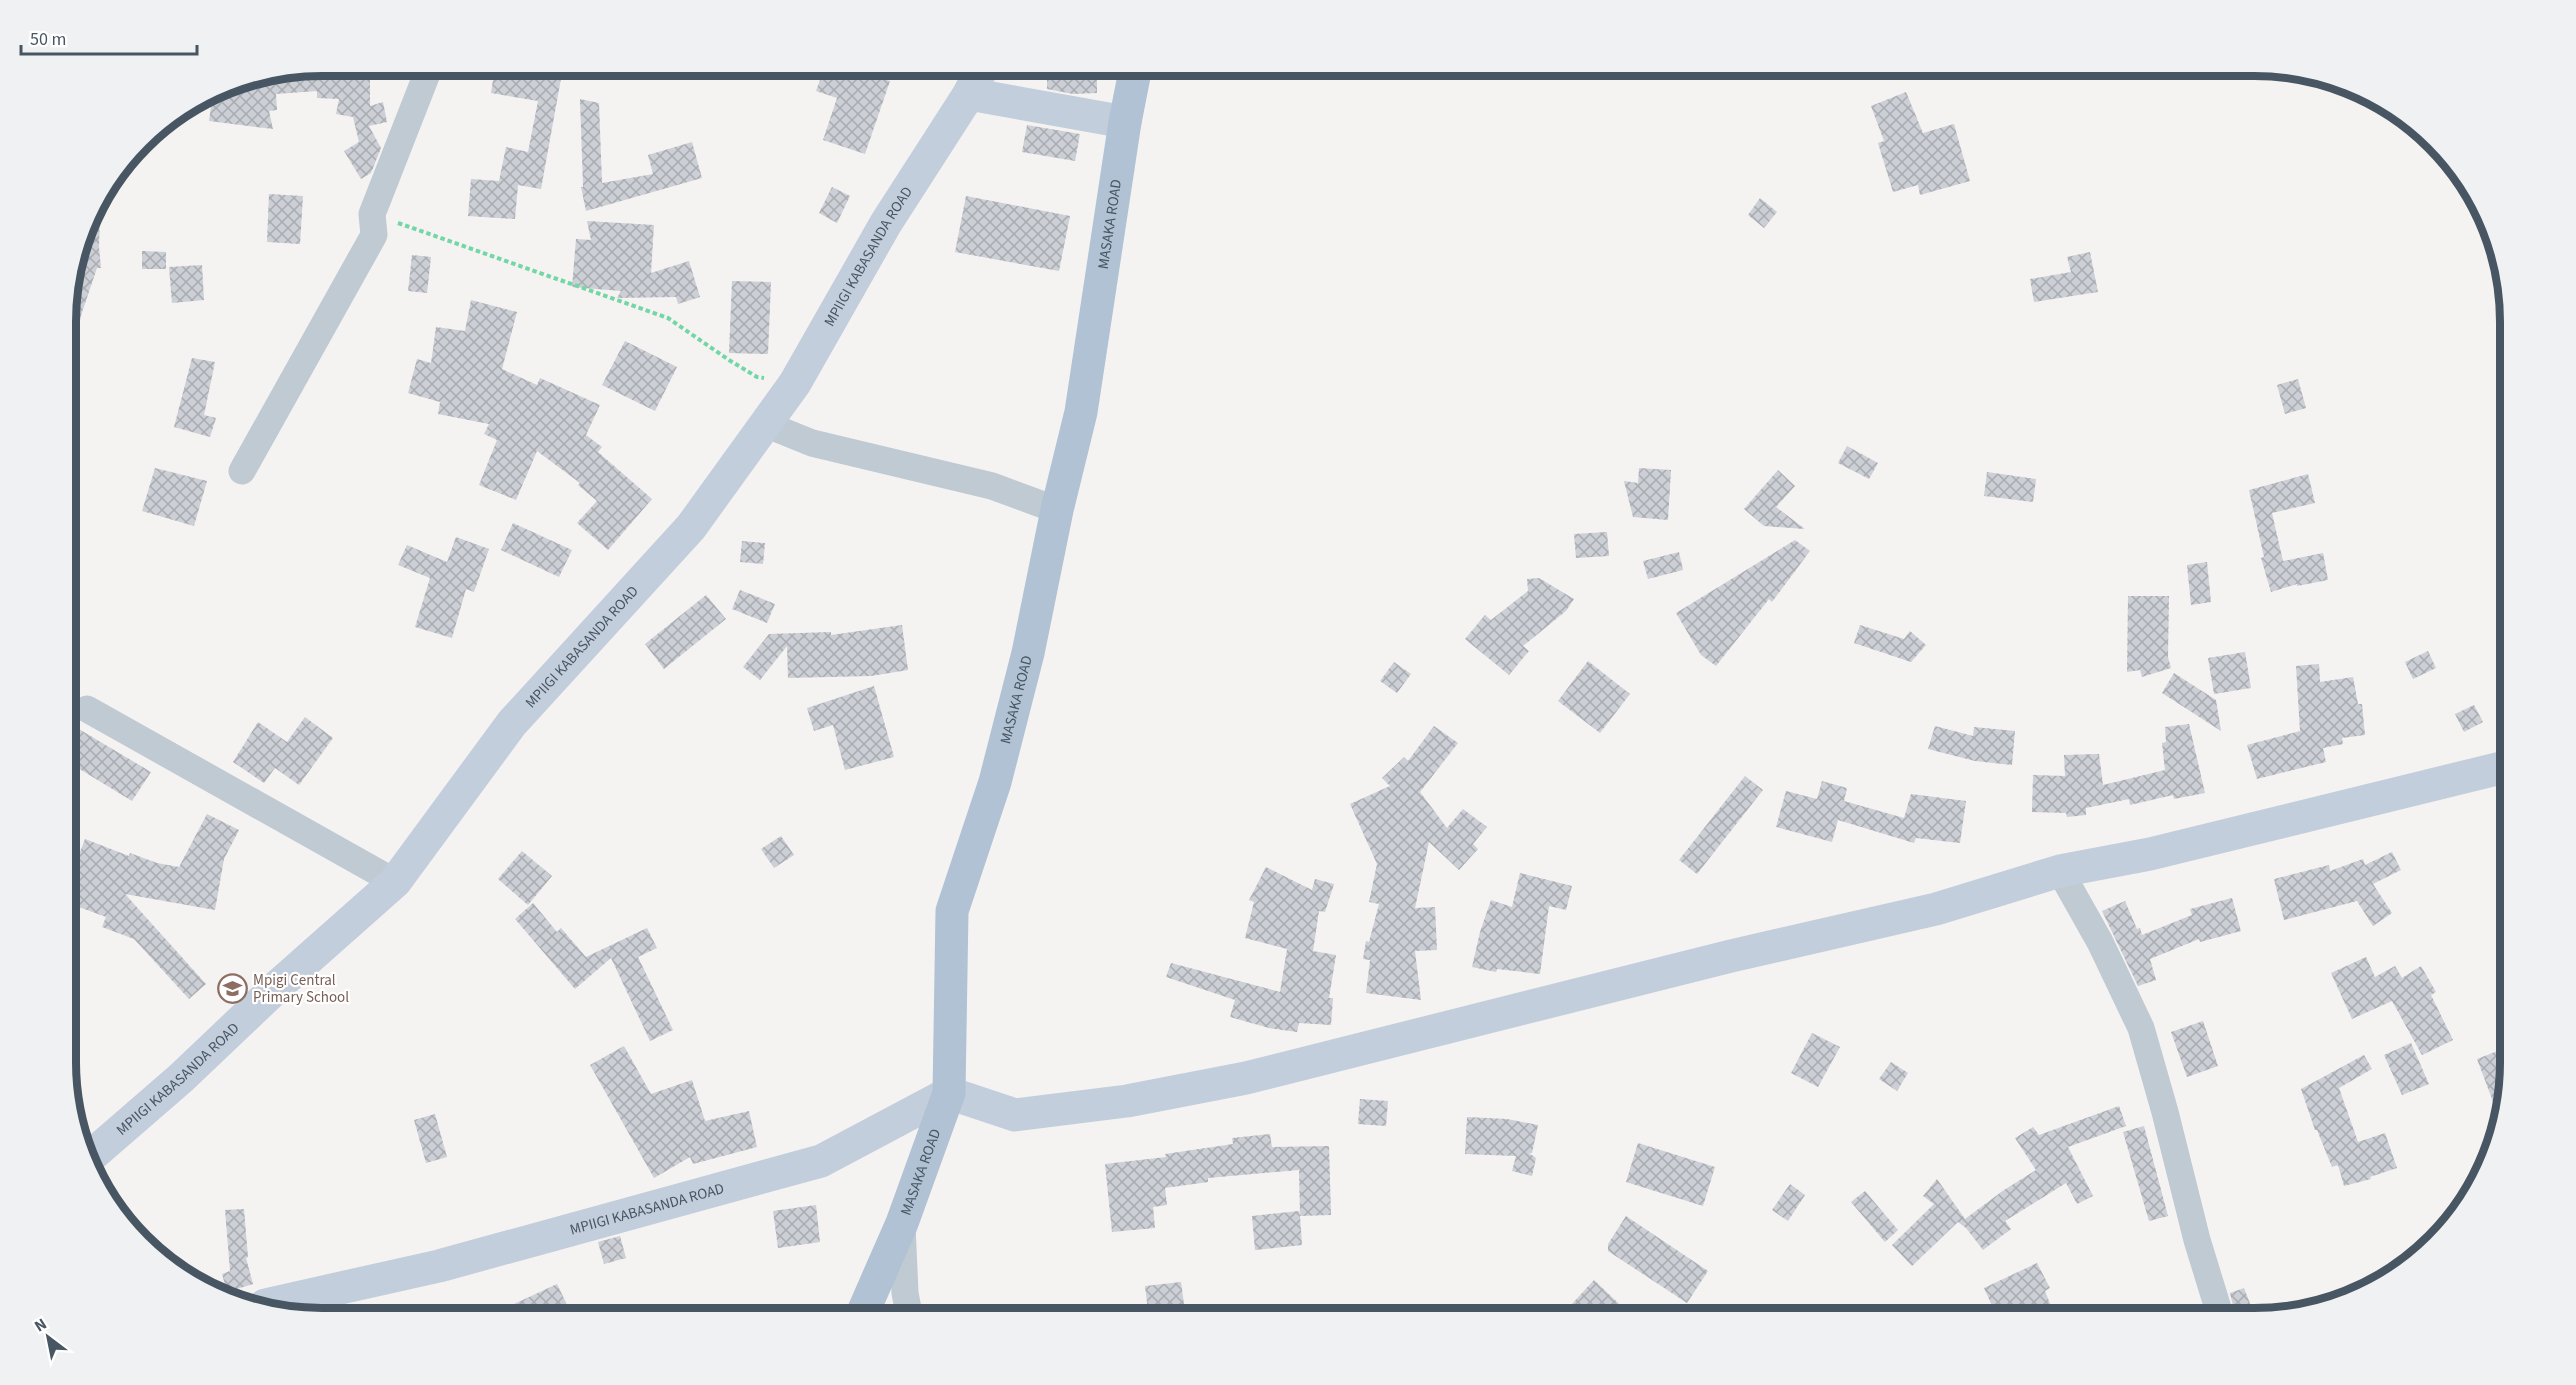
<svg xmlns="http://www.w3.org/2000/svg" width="2576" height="1385" font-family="'Source Sans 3',sans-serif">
<defs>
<pattern id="building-cross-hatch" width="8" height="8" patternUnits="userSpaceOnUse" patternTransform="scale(1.5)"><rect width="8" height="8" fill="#cccfd5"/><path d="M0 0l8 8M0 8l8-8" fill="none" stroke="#a8abb0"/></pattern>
</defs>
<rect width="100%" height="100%" fill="#f5f2f2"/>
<path fill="url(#building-cross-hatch)" d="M495,66l47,2 -2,8 22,-3 -21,116 -23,-4 -3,34 -47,-3 3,-37 28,2 7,-34 22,5 10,-51 -47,-8z
M825,66h20l45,15 -25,73 -42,-14 14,-42 -21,-7z
M1047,66h50v27l-24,1 -26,-5z
M315,68v4h55v34l13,-4 4,20 -18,4 12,22 -10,25 -10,6 -17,-28 15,-9 -6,-25 -17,-3 3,-15 -22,-1v-7l-41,3 1,16 -8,1 4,18 -64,-8 4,-28 12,-8z
M1906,92l17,41 31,-9 16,57 -50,14 -2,-10 -25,7 -15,-49 6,-2 -13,-35z
M580,99l19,4 3,80 51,-9 -5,-19 44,-13 10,36 -116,33 -5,-24h2z
M1027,125l53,9 -5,27 -53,-9z
M832,187l18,9 -13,27 -18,-10z
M269,194l34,2 -3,48 -33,-2z
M966,196l104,20 -11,55 -104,-19z
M1760,198l17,14 -13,16 -16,-13z
M92,210l8,2 -1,35 2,21h-4l-26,77 -4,-2v-37z
M587,221l67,4 -3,48 38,-12 11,36 -22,7 -2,-7 -59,1 4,-7 -49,-4 4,-48 15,1z
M142,251l24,1v17h-24z
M2090,252l8,40 -64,10 -4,-23 41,-7 -4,-15z
M412,255l19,2 -4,36 -19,-2z
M202,265l2,35 -32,3 -3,-36z
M732,281l39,1 -3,72 -39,-1z
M471,300l46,12 -15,57 35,16 3,-7 60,27 -14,30 16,12 -4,5 54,47 -44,51 -31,-27 20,-22 -19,-16 2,-2 -43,-32 -21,49 -37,-15 18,-45 -13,-6 5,-10 -51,-10 2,-12 -32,-9 9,-34 14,4 5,-36 29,4z
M625,341l52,26 -22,44 -53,-26z
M192,358l23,4 -11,53 12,3 -6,19 -36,-10z
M2298,379l8,29 -21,6 -8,-29z
M1847,446l31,17 -9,16 -31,-16z
M155,468l52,13 -13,45 -52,-15z
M1639,468l32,2 -3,50 -35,-3 -9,-36 14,2z
M1778,470l17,16 -19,21 29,22 -41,-3 -20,-17z
M1987,472l49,7 -3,23 -49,-6z
M2308,474l7,29 -43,10 11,48 40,-8 5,27 -31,6v-2l-26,8 -10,-34 3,-1 -15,-67z
M513,523l59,27 -13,27 -58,-27z
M1607,532l2,24 -33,2 -2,-24z
M456,537l33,12 -15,43 -8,-3 -14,49 -37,-11 15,-49 -32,-13 9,-20 40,17z
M1795,540l15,11 -38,51 -3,-3 -53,67 -15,-11 -25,-42z
M742,541l23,2 -2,21 -23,-2z
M1679,552l4,18 -35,9 -5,-18z
M2207,562l4,40 -20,3 -4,-40z
M1539,578l35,21 -8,12 -43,35 6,5 -20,24 -44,-36 20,-24 6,5 37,-29 -1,-12z
M740,590l35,14 -8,19 -35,-14z
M706,595l20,24 -62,50 -19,-25z
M2128,596h41l-1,61 3,11 -29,9 -2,-7 -13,2z
M902,625l6,45 -37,6 -83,2 -1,-32 -27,34 -17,-13 26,-33 62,-2v3z
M1860,625l44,14 6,-8 16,14 -15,17 -57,-19z
M2428,651l8,17 -23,11 -8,-17z
M2245,652l6,36 -37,6 -6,-36z
M1588,661l42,33 -30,39 -42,-32z
M1394,662l17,12 -14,19 -17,-12z
M2319,664l1,18 33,-5 5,27h4l3,31 -23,3 1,6 -20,4 3,14 -69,17 -10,-34 53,-14 -4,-65z
M2174,673l42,27 5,31 -59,-38z
M874,686l20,71 -49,13 -12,-45 -19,6 -7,-23z
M2474,705l9,17 -19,10 -9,-18z
M305,717l28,21 -34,47 -24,-17 -11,15 -31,-21 25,-40 29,20z
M67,722l84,50 -19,29 -64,-39z
M2189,724l16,69 -31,6 -1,-4 -43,10 -1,-6 -43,9v7l-19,2 -1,-4 -34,-1 1,-37 32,1 -1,-21 35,-1 4,31 62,-15 -3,-27 4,-1 -1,-15z
M1434,726l24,17 -38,49 27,36 16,-19 24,18 -14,17 5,5 -19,21 -30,-28 -14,66 20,-1 2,43 -22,1 6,49 -55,-7 4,-33 -7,-1 3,-18 3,1 10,-38 -10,-2 8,-38 -27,-60 40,-18 -8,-8 22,-21 4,4z
M1935,726l38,10 1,-9 41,4 -3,34 -37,-4 -47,-12z
M1745,776l18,14 -66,84 -18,-14z
M1822,781l25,7 -3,13 60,17 7,-24 55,7 -6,42 -44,-5 -2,5 -76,-23 -6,22 -56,-15 10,-36 31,8z
M207,814l32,16 -15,29 -9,51 -90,-16 81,90 -17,15 -55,-60 -32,-12 4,-10 -38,-14v-20l17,-44 44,17 1,-3 27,10 22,4z
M781,836l13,19 -20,13 -13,-19z
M522,851l30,25 -24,29 -30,-26z
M2392,852l9,18 -28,14 19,29 -19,13 -16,-25 -73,19 -10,-41 55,-14 1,6 33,-12 2,6z
M1266,867l46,23 3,-11 19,5 -9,28 -6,-1 -6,40 23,4 -7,43h4l-2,27 -32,-2 -2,9 -28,-4 -39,-11 5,-17 -69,-23 5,-14 109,29 7,-43 -42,-11 9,-36 -5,-2z
M1520,873l52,13 -6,24 -17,-4 -9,68 -43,-5 -1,3 -24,-5 8,-35 11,-32 21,7z
M2232,898l9,33 -41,11 -1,-3 -49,20 6,21 -18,6 -36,-75 23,-10 12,28 3,-1 2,7 50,-20 -2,-6z
M533,903l24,29 4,-4 25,29 61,-29 10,20 -19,9 35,73 -23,11 -39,-83 -36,31 -60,-70z
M2366,957l9,20 20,-11 7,12 19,-12 15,26 -5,3 22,45 -31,15 -30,-54 -40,18 -21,-46z
M2203,1021l15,45 -31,11 -16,-45z
M1812,1033l28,14 -22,40 -27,-14z
M2411,1043l18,41 -27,11 -18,-40z
M624,1046l27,48 41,-14 13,41 44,-10 8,36 -64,17 -3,-7 -36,21 -64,-113z
M2505,1048l5,14 -12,53 -21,-56z
M2364,1055l8,14 -33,19 19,54 27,-9 12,35 -27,9 1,2 -27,7 -6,-21 -6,2 -15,-37h-2l-14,-41z
M1891,1062l17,11 -11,18 -18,-12z
M1360,1099l28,2 -2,25 -28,-2z
M2119,1106l7,20 -58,21 25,49 -16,8 -11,-21 -61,38 6,8 -28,21 -17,-22 -8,-6 -46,44 -20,-21 42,-41 -11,-8 14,-17 28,40 39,-29 32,-20 -21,-32 18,-11 6,8z
M435,1114l12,43 -21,6 -12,-43z
M1467,1117l40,2 31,6 -6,28h-3l7,5 -4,18 -20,-5 4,-15 -51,-2z
M2144,1126l24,90 -19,5 -26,-89z
M1270,1134l2,13 57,-1 2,69 -31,1 2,29 -47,5 -3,-34 47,-5 1,5 -1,-46 -91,8v4l-43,6 2,17 -14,2 2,21 -43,4 -7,-68 61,-7 -1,-3 68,-10 -1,-6z
M1638,1143l77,24 -12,39 -77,-24z
M1790,1184l15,11 -17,26 -16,-11z
M1865,1191l33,39 -13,12 -34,-40z
M816,1205l4,37 -42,6 -5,-37z
M244,1209l4,48 -2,1 7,26 -26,8 -5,-18 8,-3 -5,-61z
M1626,1216l82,55 -21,32 -79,-52v-7z
M620,1236l6,22 -22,6 -6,-22z
M2037,1263l13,25 -5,3 11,28h-58l-14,-31z
M1594,1280l41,39h-77z
M1181,1282l5,37h-37l-4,-33z
M557,1284l17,35h-53l-7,-15z
M2244,1288l9,23 -17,7 -6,-25z"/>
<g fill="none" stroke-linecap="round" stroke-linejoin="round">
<path stroke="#72d7a4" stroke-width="4" stroke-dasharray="4.5 3" stroke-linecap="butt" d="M398,223l270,95 61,42 28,17 7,1"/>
<path stroke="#bfcad3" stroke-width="27" d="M765,424l47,19 180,43 65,24
M242,471l132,-236 -2,-21 58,-148
M87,709l308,173
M2060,871l40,71 41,86 24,84 32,128 24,78
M902,1225l3,68 5,26"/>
<g stroke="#c2cedb" stroke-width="33">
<path d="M969,94l156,28"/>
<path id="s1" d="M91,1156l90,-78 100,-95 114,-101 117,-159 179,-196 104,-144 91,-160 83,-129 14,-28"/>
<path id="s2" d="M265,1305l174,-39 382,-105 128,-68 66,22 112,-14 119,-23 485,-122 205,-47 124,-38 90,-17 359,-88"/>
</g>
<path stroke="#b0c2d3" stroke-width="33" id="s3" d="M860,1319l42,-96 47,-130 3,-182 43,-129 33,-129 29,-143 24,-98 44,-290 11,-56"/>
</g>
<defs>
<symbol id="school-ring" viewBox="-11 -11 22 22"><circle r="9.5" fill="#fff" stroke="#8d6e63" stroke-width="1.5"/><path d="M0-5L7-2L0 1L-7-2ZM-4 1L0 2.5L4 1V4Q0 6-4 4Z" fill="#8d6e63"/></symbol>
</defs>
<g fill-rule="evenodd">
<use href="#school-ring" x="216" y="972" width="33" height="33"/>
</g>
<g text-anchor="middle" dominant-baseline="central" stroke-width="4.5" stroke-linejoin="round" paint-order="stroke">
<g font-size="15" fill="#485663" stroke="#fff">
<text stroke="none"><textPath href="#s3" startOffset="1131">MASAKA ROAD</textPath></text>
<text stroke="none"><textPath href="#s1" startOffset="1196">MPIIGI KABASANDA ROAD</textPath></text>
<text stroke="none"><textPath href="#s1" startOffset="710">MPIIGI KABASANDA ROAD</textPath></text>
<text stroke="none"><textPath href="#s3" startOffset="646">MASAKA ROAD</textPath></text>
<text stroke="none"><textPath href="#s1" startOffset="116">MPIIGI KABASANDA ROAD</textPath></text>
<text stroke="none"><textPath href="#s3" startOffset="159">MASAKA ROAD</textPath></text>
<text stroke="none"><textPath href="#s2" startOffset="394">MPIIGI KABASANDA ROAD</textPath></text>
</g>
<g font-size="15" fill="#785e54" stroke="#fff" text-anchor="start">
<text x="253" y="980">Mpigi Central<tspan x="253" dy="17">Primary School</tspan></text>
</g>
</g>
<path d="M0 0H2576V1385H0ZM322 76H2254A246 246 0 0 1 2500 322V1062A246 246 0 0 1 2254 1308H322A246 246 0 0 1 76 1062V322A246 246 0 0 1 322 76Z" fill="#f0f1f3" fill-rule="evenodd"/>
<path fill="none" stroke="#485663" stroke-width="8" d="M322 76H2254A246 246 0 0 1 2500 322V1062A246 246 0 0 1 2254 1308H322A246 246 0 0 1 76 1062V322A246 246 0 0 1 322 76Z"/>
<g transform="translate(48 1337) rotate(328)" stroke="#ffffff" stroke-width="4.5" paint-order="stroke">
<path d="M0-4.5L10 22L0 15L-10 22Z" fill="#485663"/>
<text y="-9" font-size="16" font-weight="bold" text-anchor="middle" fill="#485663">N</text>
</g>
<path d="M21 45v9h176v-9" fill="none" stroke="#485663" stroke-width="3"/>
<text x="30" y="45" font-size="18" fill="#485663" stroke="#ffffff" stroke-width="4.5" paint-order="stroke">50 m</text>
</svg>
